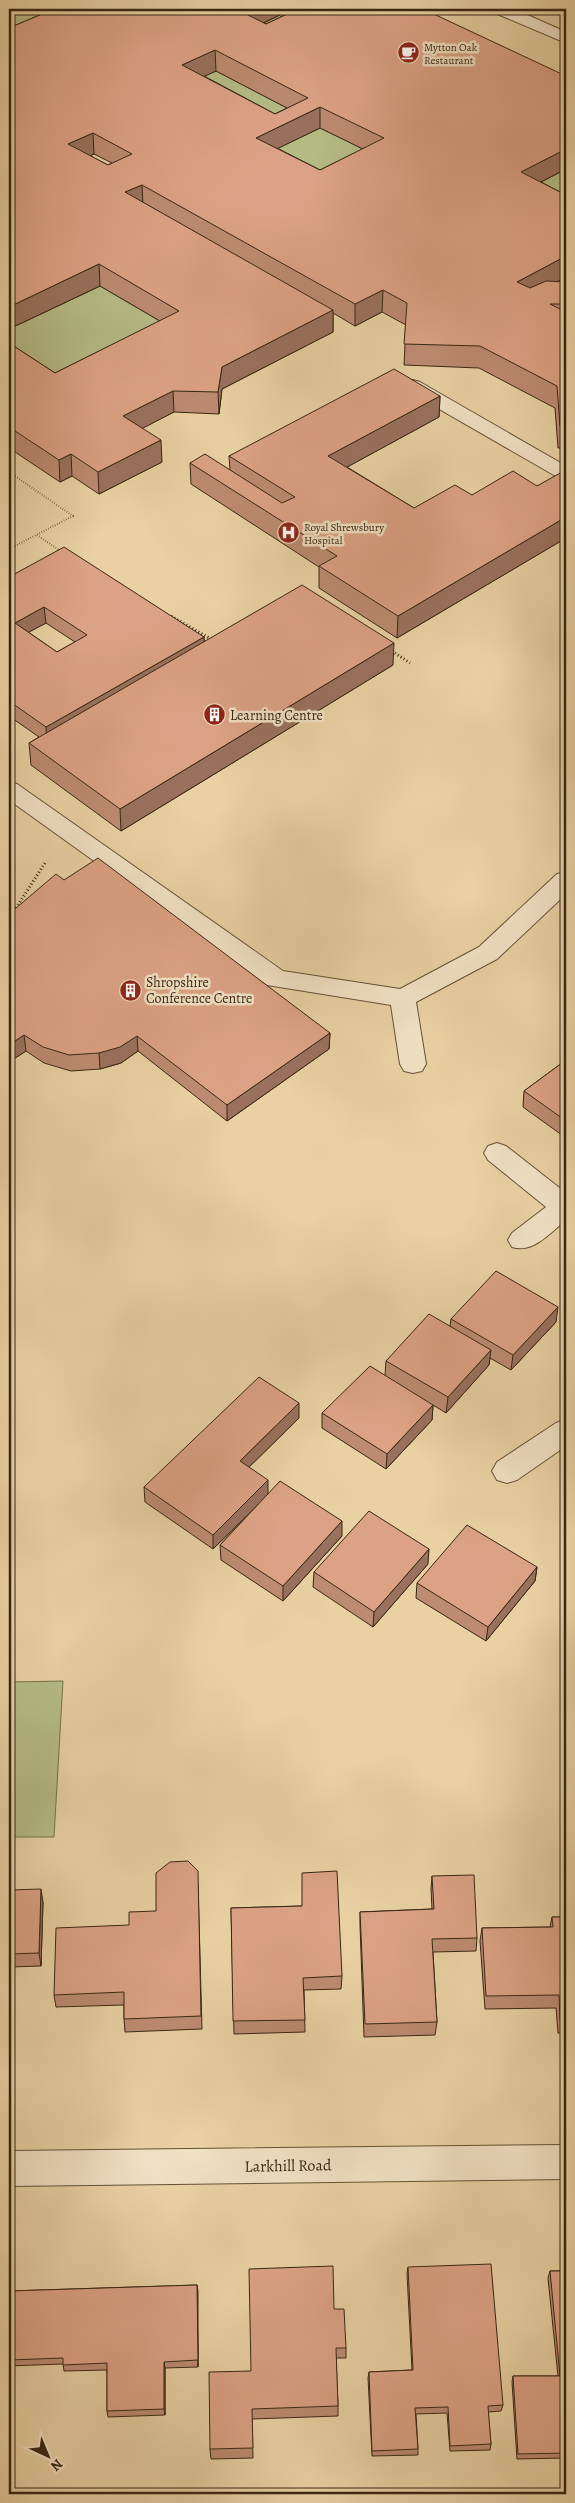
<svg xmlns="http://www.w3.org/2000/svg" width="575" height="2503" font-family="Alegreya,serif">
<rect width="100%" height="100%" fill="#e9d1a4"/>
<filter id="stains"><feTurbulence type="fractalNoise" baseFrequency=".004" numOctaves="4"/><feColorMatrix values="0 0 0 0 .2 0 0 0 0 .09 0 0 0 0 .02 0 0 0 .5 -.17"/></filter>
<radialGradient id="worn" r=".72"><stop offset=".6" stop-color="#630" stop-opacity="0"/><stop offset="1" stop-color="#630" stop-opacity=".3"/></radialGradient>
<path fill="#b5bc86" stroke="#76724c" d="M9,9h76l-76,40z
M216,71l92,48 -33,16 -92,-49z
M320,128l63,31 -63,32 -64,-32z
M566,169v42l-47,-18z
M100,286l80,47 -124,61 -47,-30v-35z
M63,1681l-9,156h-45v-155z"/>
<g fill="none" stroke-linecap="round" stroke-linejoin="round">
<defs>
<path id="service" d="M493,9h21l52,23v11l-71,-30z
M413,380l7,2 146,84v14l-7,-2 -153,-88 -3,-4 3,-4z
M9,781l8,3 266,187 117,18 79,-42 78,-73 9,-2v22l-69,65 -81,43 10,62 -4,7 -9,2 -9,-2 -4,-7 -9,-59 -124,-20 -258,-185z"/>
<path id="minor" d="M497,1143l9,3 60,47v27c-15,12 -33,34 -54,27l-4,-7 4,-7 34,-26 -58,-47 -4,-7 4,-7z
M566,1419v27l-49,34 -10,3 -10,-3 -5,-9 5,-9 59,-39z
M566,2145v34l-557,7v-35z"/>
</defs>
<use href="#service" stroke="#645236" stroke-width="2"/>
<use href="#minor" stroke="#645236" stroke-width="2"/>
<path stroke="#382712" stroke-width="2" stroke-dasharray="0.5 2" stroke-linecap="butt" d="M9,472l64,44 -64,33
M37,535l25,17"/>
<path stroke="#382712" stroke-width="3" stroke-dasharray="1 2.5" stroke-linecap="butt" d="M171,616l40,23
M392,651l18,12
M16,908l29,-45"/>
<use href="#service" fill="#f1e1c4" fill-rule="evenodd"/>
<use href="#minor" fill="#f1e1c4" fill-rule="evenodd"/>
</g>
<path fill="#bd8b72" stroke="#382712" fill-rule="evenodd" d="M54,9h369l143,160 -25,13 21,11 4,-3v87l-8,4 8,1v166h-8l-3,-40 -76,-40 -75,-3 2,-40 -24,-13 -27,14 -22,-13v19l-111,57 -3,25 -45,-2 -32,16 20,34 -63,32 -27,-18 -12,6 -51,-34v-105l46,30 105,-52 -60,-35 -91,43v-301zM288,11l2,1 -24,12 -2,-1zM216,71l71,37 -12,6 -71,-38zM320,128l43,21 -43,21 -43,-22zM94,154l18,9 -4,2 -18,-9z
M440,396l-1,21 -92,50 67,41 58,-13 65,-9 29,-12v64l-169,100 -78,-50v-21l-128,-83 -1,-21 40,7 -1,-14z
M9,577l195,60v4l189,24 -272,166 -90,-66 -2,-22 10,-6 -30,-21zM46,623l29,19 -18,10 -29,-20z
M64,880l266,153 -1,16 -102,72 -89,-70 -17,12 -21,6 -29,2 -27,-8 -18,-12 -17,11z
M566,1060v78l-43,-31 1,-16z
M451,1319l105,3 -45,48 -21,-12 -1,7 -43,48 -13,-8 -1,15 -46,49 -64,-41v-15l63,-38 1,-14 64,-35z
M299,1418l-50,49 19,27 74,42 -59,65 -62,-41 -1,-15 35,-37 -42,41 -68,-47 -1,-15z
M428,1564l-55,63 -60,-40 1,-15z
M537,1567l-2,14 -49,60 -70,-43 1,-15z
M432,1876l45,62 -1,13 -43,1 4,70 -2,13 -71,2 -4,-112v-13l72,-3 -1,-20z
M198,1884l4,145 -77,3 -1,-13v-14l-68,2 -2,-12 75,-70 27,-14z
M9,1890l34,12 -2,64 -32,1z
M302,1906l40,70 -1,13 -37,1 1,42 -71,2 -3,-126z
M552,1917h14v116h-8l-2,-25 -71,1 -5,-68 2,-13 68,-1z
M408,2267l95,138 -2,6 -13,1 3,32 -1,6 -40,1 -3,-38 -31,1 2,35v6l-46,1 -4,-78 1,-6 43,-2 -5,-96z
M550,2271h16v143h-3l3,39 -2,5 -47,1 -5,-77 1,-6h45l-10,-98z
M197,2285l1,82 -33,1v47l-57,2 -1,-6v-41l-43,1 -1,-7 -54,2v-75z
M334,2309l12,39v10h-10l2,48v10l-86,3 1,39 -42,1 -1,-10 41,-78z"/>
<path fill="#9a715d" stroke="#382712" d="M249,9h39v2l-46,22v-21z
M215,50l1,21 -33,15 -1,-21z
M320,107v21l-64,31v-21z
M93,133l1,21 -24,11 -2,-21z
M566,149v20l-47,24 2,-21z
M142,185l1,21 -18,-14z
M566,256v21l-50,26 1,-21z
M99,264l1,22 -91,43v-22z
M383,290l-1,22 -27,14v-22z
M333,310v22l-111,57 -3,25 -1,-22 4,-25z
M173,391l1,21 -50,26 -1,-22z
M440,396l-1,21 -112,61 1,-22z
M161,440l1,22 -63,32 -1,-22z
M71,454l1,22 -12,6 -1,-22z
M566,517v21l-169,100 1,-22z
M44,607l2,16 -30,16 -1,-16z
M204,637v16l-157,90 -1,-16z
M394,643l-1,22 -272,166 -1,-22z
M330,1033l-1,16 -102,72v-16z
M24,1035l2,16 -17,11v-17z
M137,1036l1,15 -17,12 -21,6 -1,-16z
M558,1307l-2,15 -45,48 2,-15z
M491,1350l-2,15 -43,48 2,-16z
M299,1403v15l-59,58v-15z
M433,1405l-1,15 -46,49 1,-15z
M268,1480v15l-55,54v-14z
M342,1521v15l-59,65v-15z
M429,1549l-1,15 -55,63 1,-15z
M537,1567l-2,14 -49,60 2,-14z
M41,1889l2,13 -2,64 -2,-13z
M197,2285l1,6v76v-7z
M164,2362l1,6v47l-1,-6z"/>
<path fill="#dca285" stroke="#382712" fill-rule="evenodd" d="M54,9h195l-7,3 24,12 32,-15h125l143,67v73l-45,23 41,21 4,-3v66l-49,26 13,6 16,-7 20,1v22h-16l16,8v114h-6l-3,-40 -77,-40 -76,-2 3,-41 -24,-13 -28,14 -213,-119 -17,7 208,118 -111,57 -4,25 -45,-1 -50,25 38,24 -63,32 -27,-18 -12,6 -50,-33v-84l46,30 124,-62 -80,-47 -90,43v-279zM215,50l93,48 -33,16 -93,-49zM320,107l64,31 -64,32 -64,-32zM93,133l39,21 -24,11 -40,-21z
M394,369l46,27 -112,60 86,52 41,-23 17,10 41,-24 24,15 25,-14 4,2v43l-168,99 -79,-50 18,-10 -147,-93 15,-9 77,49 13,-6 -66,-41z
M64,547l140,90 -158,90 -37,-26v-124zM44,607l43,28 -30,17 -42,-29z
M302,585l92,58 -274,166 -91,-66z
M98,858l232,175 -103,72 -90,-69 -17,11 -21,6 -30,2 -26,-8 -19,-12 -15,10v-131l47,-40 8,6z
M566,1060v61l-42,-30z
M496,1271l62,36 -45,48 -62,-36z
M429,1314l62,36 -43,47 -62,-36z
M370,1366l63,39 -46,49 -65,-41z
M259,1377l40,26 -59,58 28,19 -55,55 -69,-48z
M280,1481l62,40 -59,65 -63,-41z
M369,1511l60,38 -55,63 -60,-40z
M467,1525l70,42 -49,60 -71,-44z
M188,1861l10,10 3,145 -77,3v-27l-70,3 2,-67 73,-3v-13l27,-1v-38l14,-11z
M337,1871l5,105 -39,2 2,42 -72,1 -2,-113 71,-2v-33z
M474,1875l3,63 -45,1 5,83 -72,2 -5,-112 74,-3 -2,-33z
M41,1889l-2,64 -30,1v-64z
M552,1917h14v103h-6l-1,-25 -73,1 -4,-68 71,-1z
M491,2264l12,141 -15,1 3,38 -41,2 -2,-39 -33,1 3,41 -46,2 -3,-79 44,-2 -5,-103z
M333,2266l1,43h10l2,39h-10l2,58 -86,3 1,39 -43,1 -1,-77 42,-1 -2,-102z
M550,2271h16v137h-4l4,45 -48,1 -5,-78h47z
M197,2285l1,75 -34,2v47l-57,2v-48l-44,2v-7l-54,2v-69z"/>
<defs>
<symbol id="cafe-disc" viewBox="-11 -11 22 22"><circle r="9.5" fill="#8f2418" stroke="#f1e1c4"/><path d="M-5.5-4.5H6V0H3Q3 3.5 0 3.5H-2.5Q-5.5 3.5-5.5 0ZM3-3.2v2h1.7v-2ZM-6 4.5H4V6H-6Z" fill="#fff"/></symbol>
<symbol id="hospital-disc" viewBox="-11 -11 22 22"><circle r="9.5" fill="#8f2418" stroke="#f1e1c4"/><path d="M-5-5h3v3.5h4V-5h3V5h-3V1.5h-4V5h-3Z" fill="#fff"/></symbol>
<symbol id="building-disc" viewBox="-11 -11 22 22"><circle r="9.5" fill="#8f2418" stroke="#f1e1c4"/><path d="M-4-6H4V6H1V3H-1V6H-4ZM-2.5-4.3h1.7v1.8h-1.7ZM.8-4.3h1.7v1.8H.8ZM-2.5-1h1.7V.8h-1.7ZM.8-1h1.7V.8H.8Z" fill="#fff"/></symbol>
</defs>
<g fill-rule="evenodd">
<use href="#cafe-disc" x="396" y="40" width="25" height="25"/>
<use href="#hospital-disc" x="276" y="520" width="25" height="25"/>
<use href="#building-disc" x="202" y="702" width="25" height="25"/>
<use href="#building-disc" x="118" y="978" width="25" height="25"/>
</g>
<g text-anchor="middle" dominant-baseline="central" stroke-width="5" stroke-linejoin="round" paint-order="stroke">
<g font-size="11" fill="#382712" stroke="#f1e1c4" text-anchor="start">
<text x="424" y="47">Mytton Oak<tspan x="424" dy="13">Restaurant</tspan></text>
<text x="304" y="527">Royal Shrewsbury<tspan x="304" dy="13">Hospital</tspan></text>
</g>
<g font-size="14" fill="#382712" stroke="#f1e1c4" text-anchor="start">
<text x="230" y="715">Learning Centre</text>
<text x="146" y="982">Shropshire<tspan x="146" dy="16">Conference Centre</tspan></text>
</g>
<g font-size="16" fill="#382712" stroke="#f1e1c4">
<text transform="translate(288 2166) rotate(-1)">Larkhill Road</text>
</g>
</g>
<rect width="575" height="2503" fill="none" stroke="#e9d1a4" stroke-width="30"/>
<rect x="10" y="10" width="555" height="2483" fill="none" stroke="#382712" stroke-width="2.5"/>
<rect x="15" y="15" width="545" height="2473" fill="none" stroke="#382712"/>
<g transform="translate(48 2456) rotate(136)" stroke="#f1e1c4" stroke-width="4" paint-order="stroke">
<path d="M0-4L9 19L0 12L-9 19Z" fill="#382712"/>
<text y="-8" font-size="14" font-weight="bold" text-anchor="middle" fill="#382712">N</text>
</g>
<rect width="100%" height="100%" filter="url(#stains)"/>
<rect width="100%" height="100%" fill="url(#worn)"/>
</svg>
